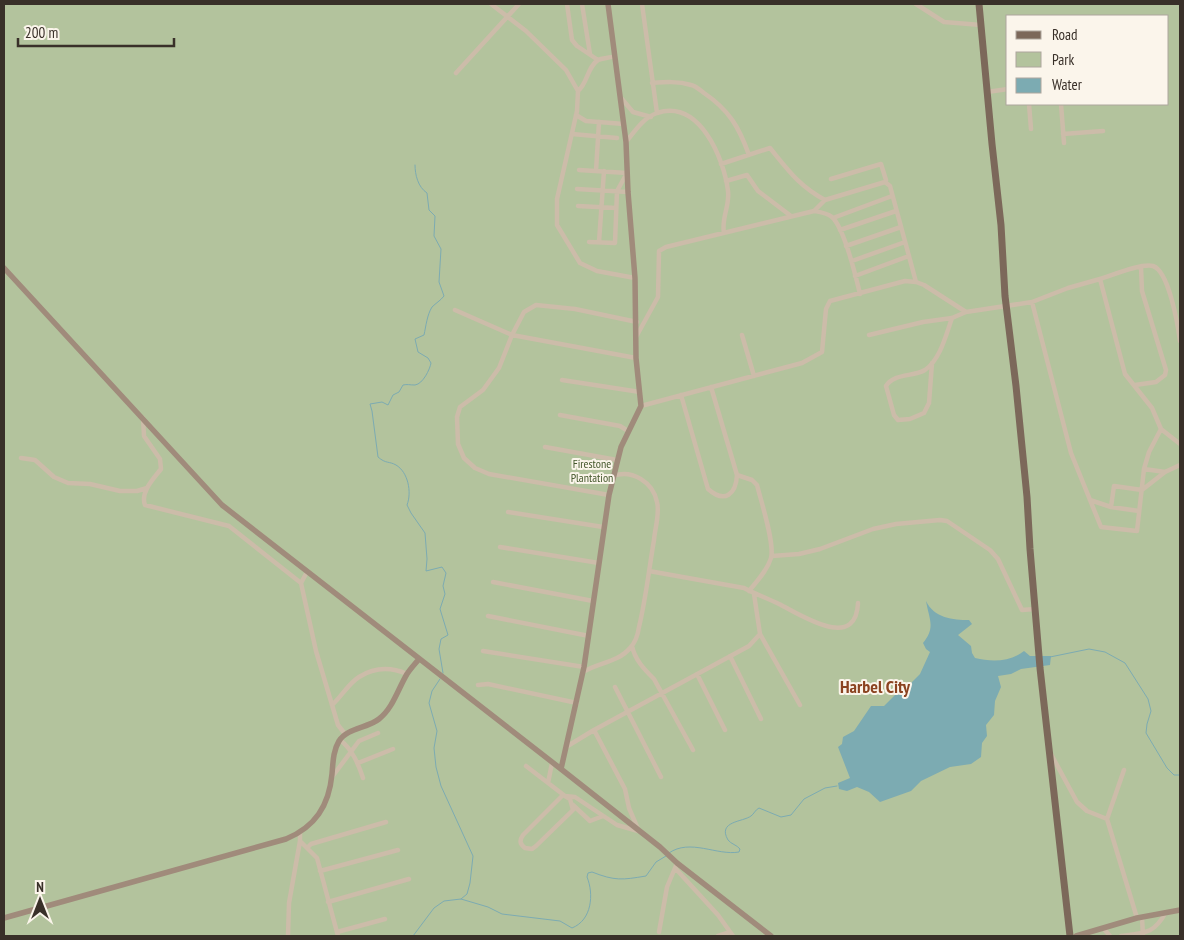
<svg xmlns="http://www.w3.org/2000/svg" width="1184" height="940" font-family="'PT Sans Narrow',sans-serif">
<rect width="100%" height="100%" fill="#f3ebde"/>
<path fill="#b3c39d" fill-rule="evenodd" d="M4,4h1176v932h-1176zM1008,16h160v88h-160z"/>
<path fill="#7cabb2" d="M926,601c8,17 27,19 43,19l3,4 -14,11 13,11 1,7 3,5c17,4 35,4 49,-7l6,5h21l-1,9 -29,4 -10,5 -13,2 3,11 -6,14 -1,14 -8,10 1,11 -5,7 -1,14 -10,7 -21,3 -29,14 -10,10 -31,11 -11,-10 -12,-5 -10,4 -8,-2 -1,-6 12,-5 -12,-31 4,-3 1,-7 11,-6 17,-25h13l11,-11 13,-9 12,-12 10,-22 -4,-3 -3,-6c13,-16 6,-24 3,-42z"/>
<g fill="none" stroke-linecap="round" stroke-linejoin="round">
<path stroke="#7cabb2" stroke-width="1" d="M415,165c0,10 3,22 12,28l2,17 6,6 -1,20 7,13 -2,33 5,14c-4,5 -8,7 -12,11 -5,8 -6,19 -8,28l-9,4 3,13 10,6 3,5c-1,6 -8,21 -16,22 -5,0 -8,-1 -12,0l-4,7 -6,3 -5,10 -6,-3 -12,2 2,7 6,46c8,7 11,4 18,8 12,7 16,27 11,40l4,8 14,20 2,26 -1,12 16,-4 4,6 -3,13 2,8 -5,15 8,26 -7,4 -2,10 4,24
M1050,657l39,-8 16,3 20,11 23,36 3,12 -4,13 -1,9 21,35 7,7h6
M440,679l-8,12 -3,12 8,28 -3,17 2,19 5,19 32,70 -3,27 -3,11 -6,5
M669,853c21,-15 48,3 70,-1l1,-3c-3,-4 -9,-5 -12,-9 -11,-19 15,-18 23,-24 3,-2 4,-6 8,-8l22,9 10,-2 13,-16 21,-11 12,-2
M413,936l21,-28 10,-7 17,-2 27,8 14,7 58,7 12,7c20,-8 22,-34 15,-51l1,-4 4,-1c23,9 30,8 54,4l10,-14 10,-6"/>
<path stroke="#ccbca9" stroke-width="4.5" d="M491,4l35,27 40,39 12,21 -1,20 -20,88v26l23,38 17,8 38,7
M567,4l5,36 5,6 21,14
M582,4l8,50
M642,4l15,109
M916,4l28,18 37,3
M456,73l63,-69
M652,83c13,-1 26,-2 39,2 5,1 9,5 13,8 25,17 35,34 45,62
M578,91c10,-8 9,-24 20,-31 4,-2 12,-2 17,-4
M987,92l21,-3
M622,99l11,13 18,5
M1029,104l2,25
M1061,104l3,39
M576,115l10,6 38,3
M572,134l45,4
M1063,134l40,-3
M626,142c9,-11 17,-24 31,-29 43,-14 67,46 71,78 2,15 -7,27 -4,42
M721,164l49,-16c18,22 29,38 55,52
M579,170l48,3 -10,18 -2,52 -26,-1
M596,171l3,-49
M831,179l50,-15 5,16 -1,2
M726,181l21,-6 11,16 33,25
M577,189l51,3
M578,206l38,2
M814,211l11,-11 60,-18 5,4 26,96
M833,218l59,-22
M840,230l56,-19
M599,242l5,-71
M846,246l55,-19
M852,261l53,-19
M855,276l54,-20
M1100,279c13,-4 41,-16 53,-13 16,5 25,60 27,75
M1032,302l39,151 30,74 36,4 7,-62 5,-17 12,-23
M455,310l57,25 124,23
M742,335l12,41
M869,335l54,-13 29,-4 14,-6
M636,337l22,-40 1,-46 7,-4 148,-36c6,1 13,2 18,6 12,11 24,60 28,77
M932,363l-3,40 -5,10 -14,6 -12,1 -4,-5 -8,-29c8,-13 27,-9 39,-16 15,-10 21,-35 27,-52
M562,380l78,12
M1135,385l21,-3 9,-7 1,-5 -24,-79 -1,-24
M681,395l27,94c17,15 28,5 29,-14l-26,-88
M641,406l161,-43 20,-11 4,-43 4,-8 75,-20 11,1 8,3 42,27 66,-10 36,-14 32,-9 25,95 27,34 9,21 19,15
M560,415l60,11 8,5
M143,418l1,18 16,23 1,10c-7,9 -21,23 -16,36l84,21 72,57
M545,447l72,13
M21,458l14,2 19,17 14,6 22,1 30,7h17l10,-3
M1144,469l21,3 15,-7
M737,475l15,5 5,5c4,16 18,59 14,73 -4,13 -14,23 -22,33
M609,495l-120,-21 -14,-6 -11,-10 -6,-14 -1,-27 3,-10 23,-17 16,-22 13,-33 12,-23 12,-7 39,4 62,13
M1090,500l21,7 28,4
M1111,507l3,-21 28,4 23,-18
M508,512l95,15
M500,547l99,16
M772,556l27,-2 21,-5 53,-20 23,-5 44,-4 7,1 43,29 8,9 24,51 13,-1
M649,571l95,17c11,6 23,10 35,16 22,11 77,48 79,-1
M307,572l-6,11 15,68 22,74 7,9
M493,582l100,19
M754,594l6,40 40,71
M488,616l101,20
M632,646c3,14 12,23 22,33l39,71
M483,651l101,16
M730,656l31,63
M583,672c14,-9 36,-10 47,-24 5,-5 8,-14 9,-21 7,-29 10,-58 15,-87 1,-12 6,-27 3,-38 -4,-20 -25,-33 -44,-26
M697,674l28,56
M478,685l10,-1 89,19
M615,687l46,90
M332,705c9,-8 17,-22 27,-28 16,-10 32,-10 48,-3
M594,730l31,59 4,19 9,21
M340,740c12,9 18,23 23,38
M566,747l28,-17 155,-84 11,-12
M1051,754l26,48 10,9 20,8 30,99
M358,763l35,-14
M526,766l39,30 10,1 42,28 21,6
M332,777l27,-36 19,-8
M548,783l4,-20
M563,795l-40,40c-4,6 -3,9 2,13l7,1 4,-3 37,-36 -3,-11 -5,-3
M573,805l17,16 13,-5
M1107,819l17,-49
M300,833v8l17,17 21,78
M307,848l4,-4 75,-22
M677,863l-2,5 43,47 15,21
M320,871l78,-21
M328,902l81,-23
M1142,917l1,19
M1104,929l6,7
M337,932l48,-13
M659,932l8,-45 8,-19
M288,936l1,-33 11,-62
M718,936l12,-4
M1121,936c24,-3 33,-2 45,-24"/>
<path stroke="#a08b7b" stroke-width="5.5" d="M4,268l218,237 339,264 99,78 17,16 94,73
M561,769l23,-102 25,-172 12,-48 20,-41 -5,-48 -1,-80 -7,-86 -2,-50 -18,-138
M4,918l282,-79c29,-12 43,-33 46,-65 1,-11 1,-23 7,-33 8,-13 29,-13 40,-22 14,-11 19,-30 28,-45 4,-6 8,-10 12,-15
M1076,936l61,-18 43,-8"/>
<path stroke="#7c685a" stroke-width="7" d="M979,4l13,140 9,81 4,71 11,90 11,111 3,52 10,119 30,268"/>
</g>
<g text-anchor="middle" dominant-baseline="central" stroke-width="4" stroke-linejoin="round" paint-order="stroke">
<g font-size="12" fill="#44582c" stroke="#fbf5eb">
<text x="592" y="463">Firestone<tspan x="592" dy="14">Plantation</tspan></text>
</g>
<g font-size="18" font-weight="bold" fill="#8b4320" stroke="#fbf5eb">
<text x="875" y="686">Harbel City</text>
</g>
</g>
<rect width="1184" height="940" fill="none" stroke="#393029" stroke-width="10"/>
<rect x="1006" y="15" width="162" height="90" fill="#fbf5eb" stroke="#ada69d"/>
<rect x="1016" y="31" width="25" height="8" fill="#7c685a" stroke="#ada69d"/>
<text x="1052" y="40" font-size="15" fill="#393029">Road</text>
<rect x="1016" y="52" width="25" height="15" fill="#b3c39d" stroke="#ada69d"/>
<text x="1052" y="65" font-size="15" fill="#393029">Park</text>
<rect x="1016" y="78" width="25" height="15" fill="#7cabb2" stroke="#ada69d"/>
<text x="1052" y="90" font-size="15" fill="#393029">Water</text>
<g transform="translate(40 900)" stroke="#fbf5eb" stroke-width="4" paint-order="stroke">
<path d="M0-4L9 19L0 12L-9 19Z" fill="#393029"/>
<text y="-8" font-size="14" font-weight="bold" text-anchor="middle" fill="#393029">N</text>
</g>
<path d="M18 38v8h156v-8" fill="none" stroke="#393029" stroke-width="2.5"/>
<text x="25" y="38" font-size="15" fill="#393029" stroke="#fbf5eb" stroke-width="4" paint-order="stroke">200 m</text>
</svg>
